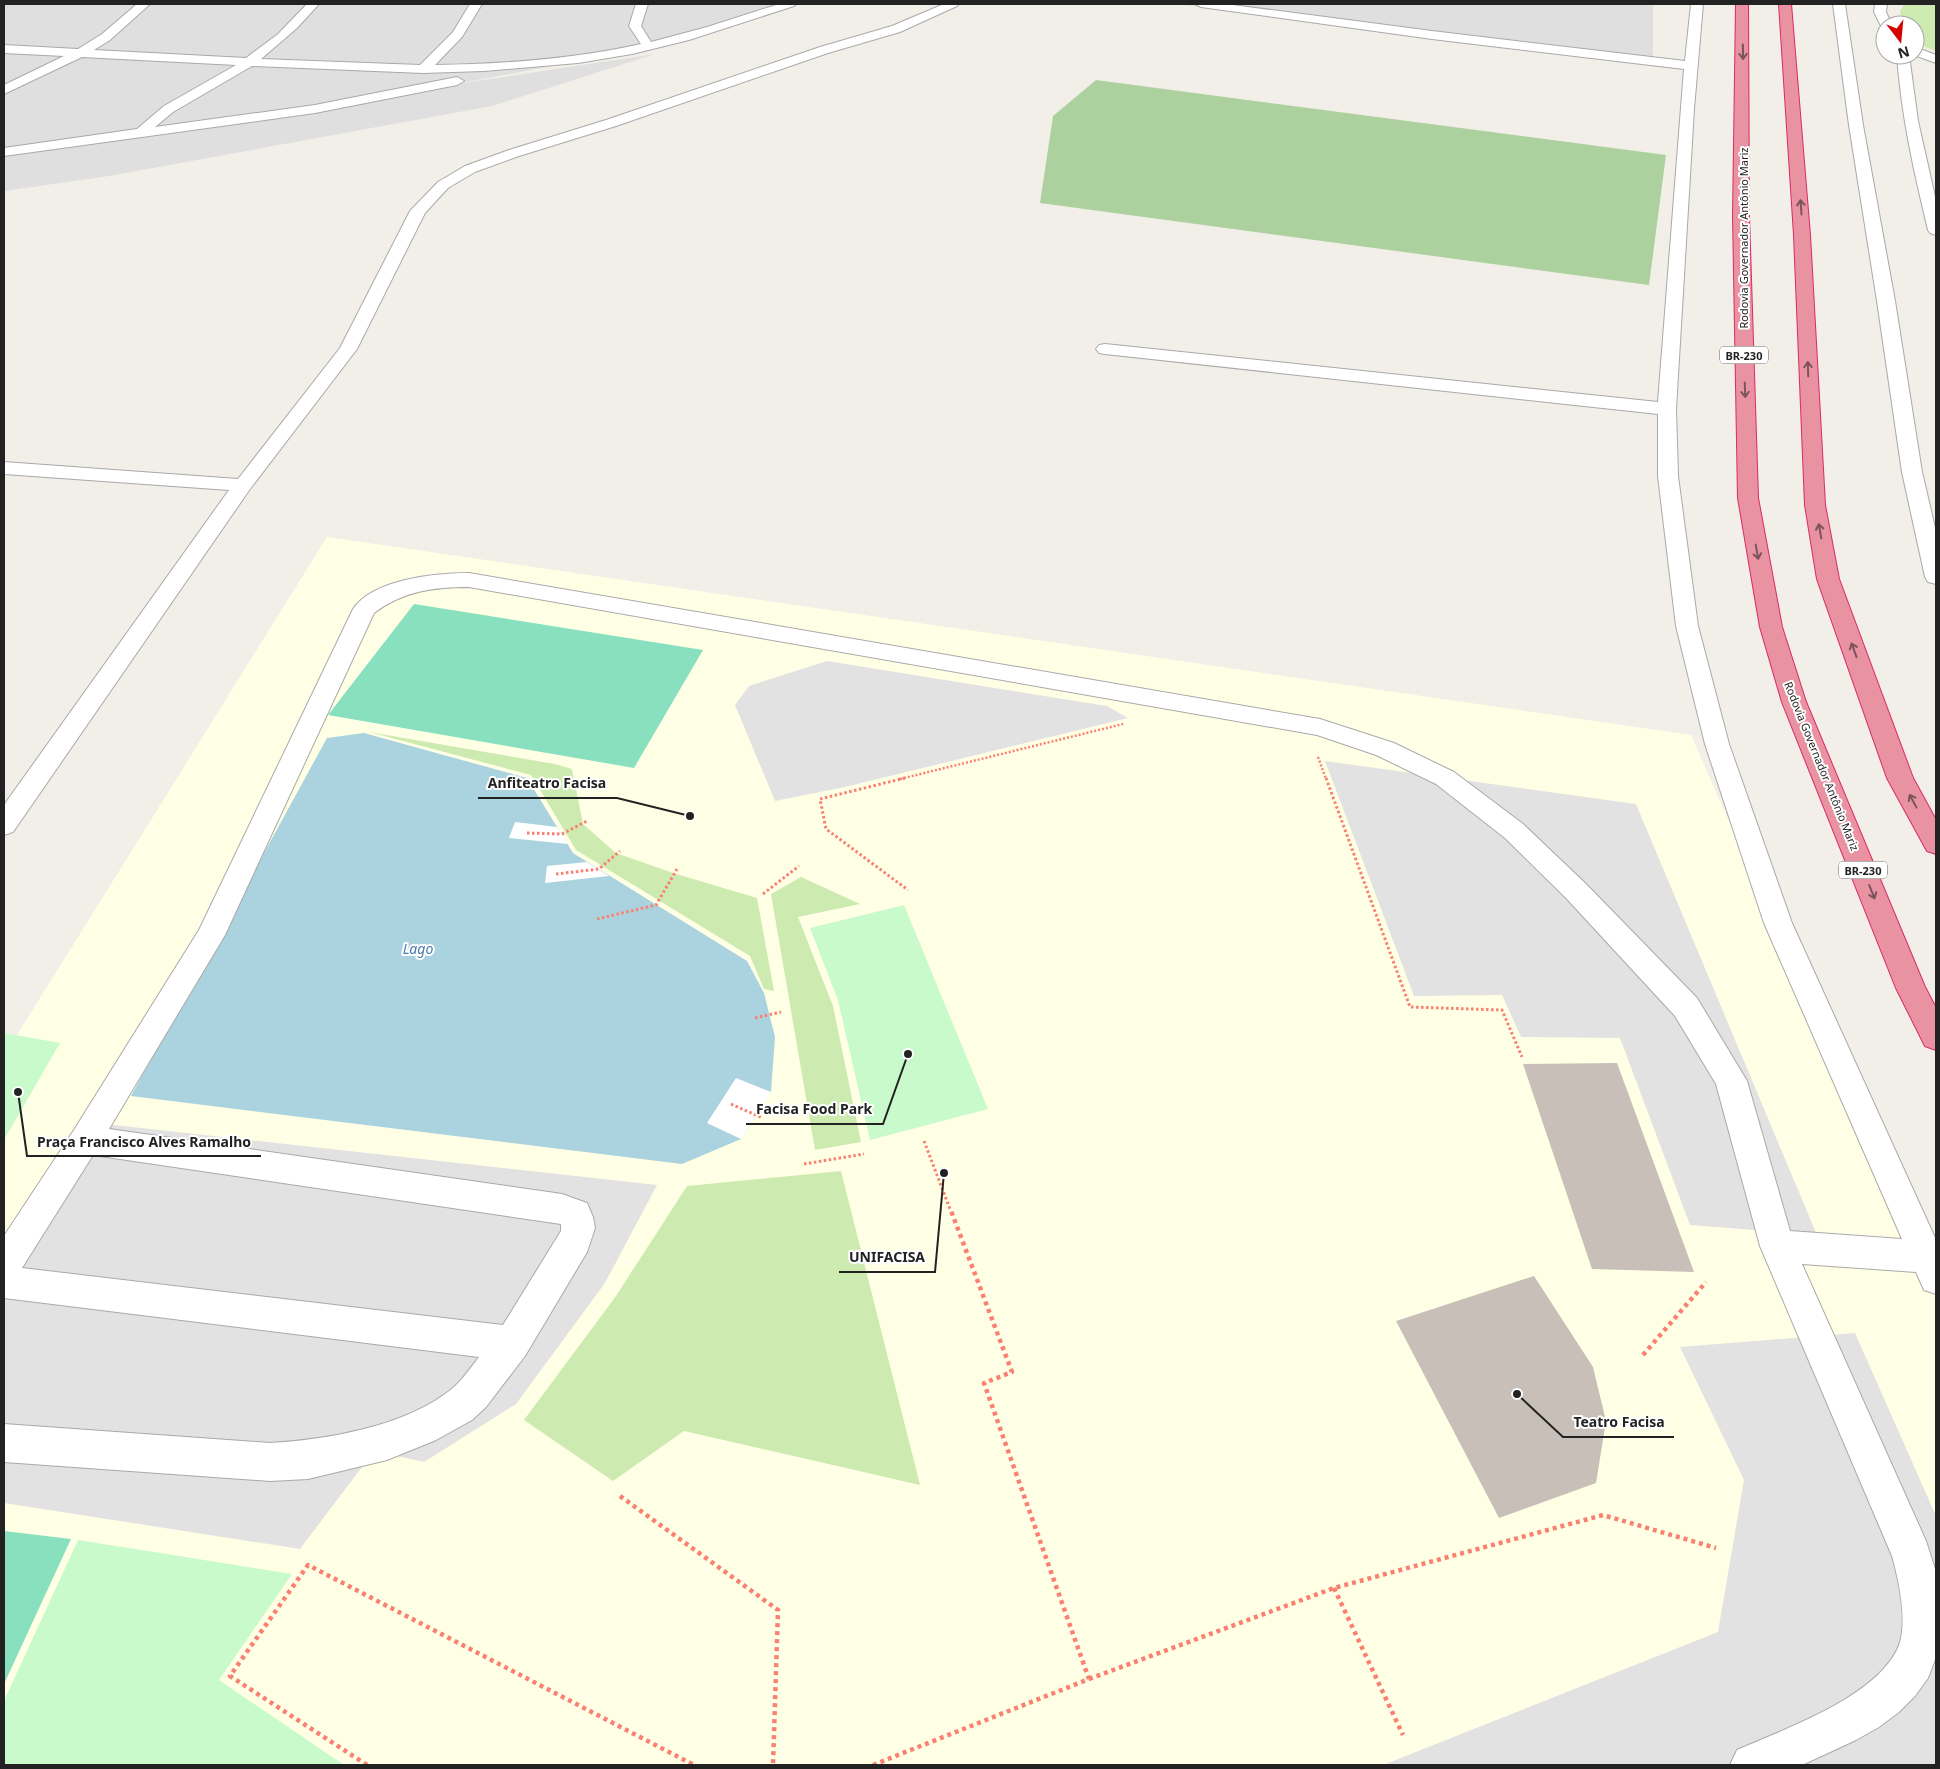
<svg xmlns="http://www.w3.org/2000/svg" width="1940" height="1769" font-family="'Noto Sans',sans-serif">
<rect width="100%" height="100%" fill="#f2efe9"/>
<path fill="#e0dfdf" d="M4,4h782l-135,44 -207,38 211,-32 -163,52 -383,70 -105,15z
M1176,4h477v56z"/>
<path fill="#ffffe5" d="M327,537l1364,198 245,556v474h-1932v-709z"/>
<path fill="#cdebb0" d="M1904,4h32v47l-13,-5 -8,-8v-13h-10l-5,-13z
M369,732l186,32 17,5 11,55 33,29 57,20 84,25 17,93 -10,-2 -14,-33 -174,-106 -45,-75z
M801,877l59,27 -62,13 35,89 28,136 -46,8 -44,-256z
M841,1171l79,314 -236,-54 -71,50 -89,-61 92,-124 71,-110z"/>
<path fill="#add19e" d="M1096,80l570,75 -17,130 -609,-82 13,-87z"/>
<path fill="#c8facc" d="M904,905l84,204 -118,31 -32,-140 -28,-72z
M4,1033l56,10 -56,97z
M78,1540l214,34 -73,106 125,85h-340v-64z"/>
<path fill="#88e0be" d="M414,604l289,46 -69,118 -306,-53z
M4,1531l67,8 -67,145z"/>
<path fill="#e2e2e2" d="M827,661l280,45 21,12 -283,69 -70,14 -40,-96 14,-19z
M1325,761l311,43 181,431 -127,-10 -70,-187 -99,-1 -19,-42 -88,1z
M87,1122l570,63 -52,98 -89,121 -92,58 -50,-11 -74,98 -296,-46v-245z
M1855,1333l81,183v249h-553l335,-133 26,-152 -64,-133z"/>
<path fill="#aad3df" d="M364,733l163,45 46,75 174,108 17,32 11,44 -4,55 -30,47 -59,25 -551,-68 196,-358z"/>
<path fill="#fff" d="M515,822l42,5 11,17 -59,-6z
M587,862l22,14 -64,7 2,-17z
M736,1078l35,14 -30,47 -34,-16z"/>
<path fill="#c7bfb8" d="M1617,1063l77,209 -102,-3 -69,-205z
M1534,1276l59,91 13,54 -10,62 -97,35 -103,-197z"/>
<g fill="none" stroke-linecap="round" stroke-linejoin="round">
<defs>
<path id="minor" d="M137,4h13l-40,36 -16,10 152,8 32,-24 29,-30h12l-22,24 -36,31 159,6 33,-33 17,-28h12l-20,33 -27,28c68,-1 139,-6 206,-21l-12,-18 7,-22h12l-7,22 10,16 56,-15 72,-23h17l-2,2 -105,34 -57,14 -54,9 -94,8 -61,2 -171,-7 -79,46 -18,15 160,-22 142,-28 7,4 -7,4 -142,28 -311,43v-8l133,-19 27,-23 72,-41 -154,-8 -78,37v-9l60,-29 -60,-3v-8l74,4 24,-15z
M944,4h15l-2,2 -57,26 -72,21 -212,73 -97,30 -44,16 -27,16 -23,25 -68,136 -107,140 -237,343 -9,3v-30l225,-315 -225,-16v-12l234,17 102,-131 70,-137 28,-29 27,-16 44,-16 97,-30 214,-73 72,-21z
M1195,4h30l207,27 253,30 6,-57h12l-9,105 -18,300 2,67 20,150 31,118 63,179 144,317v54l-12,-4 -8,-18 -114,-8 124,277 10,31v85l-8,21 -13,18 -16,16 -20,15 -23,13 -54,25h-72l7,-15c47,-21 135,-51 160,-100 12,-24 2,-69 -5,-94l-132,-310 -44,-162 -41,-68 -109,-118 -61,-60 -69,-54 -60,-29 -59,-20 -848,-148c-35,0 -66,4 -95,26l-149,322 -116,194 453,65 25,9 6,14 2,11 -8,24 -62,104 -39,51 -14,13 -36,20 -49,20 -79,19 -38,2 -266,-19v-38l266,19c54,-3 130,-16 175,-49 14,-9 24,-24 34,-37l-475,-59v-62l70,-106 125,-200 154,-321c20,-30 83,-36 116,-36l851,146 74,24 60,29 69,52 63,60 111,114 50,83 43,150 112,8 -138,-316 -59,-179 -29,-118 -18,-150v-62l-553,-60 -6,-1 -3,-4 3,-4 6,-1 553,58 26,-333 -252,-30 -231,-32zM93,1155l468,69v7l-58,94 -481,-57z
M1833,4h12l18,121 32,176 27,171 14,60v52l-8,-2 -3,-5 -23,-105 -25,-171 -28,-176z
M1875,4h12l-1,8 6,13h-7v3h-3l-8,-16z
M1915,47l21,8v8l-22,-8z
M1897,55h12l9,66 18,80v34l-6,-2 -2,-3c-14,-58 -27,-115 -31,-175z"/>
<path id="highway" d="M1736,4h12l1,212 9,282 24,129 24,75 119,285 11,21v42l-11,-4 -29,-58 -114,-286 -22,-75 -22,-129 -5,-282z
M1779,4h12l19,231 15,270 14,74 74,199 23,42v34l-9,-3 -40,-73 -70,-199 -12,-74 -11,-270z"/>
</defs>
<use href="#minor" stroke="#a9a9a9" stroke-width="2"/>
<use href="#highway" stroke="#dc2a67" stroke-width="2"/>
<path stroke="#fa8072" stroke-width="2.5" stroke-dasharray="2 2" stroke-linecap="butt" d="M1318,757l8,22
M900,779l223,-55"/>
<path stroke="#fa8072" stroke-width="3" stroke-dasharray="2.5 2.5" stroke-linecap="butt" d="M905,778l-85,21 6,30 82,61
M1326,778l84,229 92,3 20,47
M527,833l35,1 25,-13
M556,874l43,-5 21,-18
M763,894l36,-28
M597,919l59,-14 21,-36
M755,1018l26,-6
M731,1104l32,14
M924,1141l26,68
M804,1164l60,-10"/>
<path stroke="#fa8072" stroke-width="4.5" stroke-dasharray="4 4" stroke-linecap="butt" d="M1643,1355l63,-73
M620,1496l158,114 -5,155
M1334,1588l69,147
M1089,1679l245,-91 269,-73 113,33
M367,1765l-137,-89 78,-111 386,200
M873,1765l216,-86 -105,-296 28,-11 -62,-164"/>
<use href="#minor" fill="#fff" fill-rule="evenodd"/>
<use href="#highway" fill="#e892a2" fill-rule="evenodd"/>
</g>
<defs><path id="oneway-shaft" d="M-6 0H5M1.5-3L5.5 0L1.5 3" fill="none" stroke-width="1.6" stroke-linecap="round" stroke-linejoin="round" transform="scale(1.25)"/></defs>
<g stroke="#7b545c">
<use href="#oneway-shaft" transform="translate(1743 52) rotate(89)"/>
<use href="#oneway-shaft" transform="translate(1801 207) rotate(-94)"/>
<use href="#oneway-shaft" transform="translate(1808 369) rotate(-92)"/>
<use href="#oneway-shaft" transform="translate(1745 390) rotate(88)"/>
<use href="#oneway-shaft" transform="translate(1820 531) rotate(-100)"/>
<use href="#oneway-shaft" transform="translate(1757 552) rotate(80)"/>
<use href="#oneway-shaft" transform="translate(1854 650) rotate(-110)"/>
<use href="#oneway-shaft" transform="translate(1913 801) rotate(-118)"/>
<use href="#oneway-shaft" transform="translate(1872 892) rotate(68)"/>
</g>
<g text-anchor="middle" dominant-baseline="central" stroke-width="4" stroke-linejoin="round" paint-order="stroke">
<g font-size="11" fill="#222" stroke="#fff">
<text transform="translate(1743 238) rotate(-90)">Rodovia Governador Antônio Mariz</text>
<text transform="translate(1822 766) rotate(68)">Rodovia Governador Antônio Mariz</text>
</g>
<g fill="#fff" stroke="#646464" stroke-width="1">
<rect x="1720" y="346.5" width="48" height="17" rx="4"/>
<rect x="1839" y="861.5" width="48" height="17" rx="4"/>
</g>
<g font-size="11" font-weight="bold" fill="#222">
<text x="1744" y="355">BR-230</text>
<text x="1863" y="870">BR-230</text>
</g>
<g font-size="14" font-style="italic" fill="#4a7aab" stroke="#fff">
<text x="418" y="948">Lago</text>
</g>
</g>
<path fill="none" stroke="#222" stroke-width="2" d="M690 816L617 798H478M908 1054L883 1124H746M18 1092L27 1156H261M944 1173L935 1272H839M1517 1394L1563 1437H1674"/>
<g fill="#222" stroke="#fff" stroke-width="2">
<circle cx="690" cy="816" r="5"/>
<circle cx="908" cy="1054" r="5"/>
<circle cx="18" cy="1092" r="5"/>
<circle cx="944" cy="1173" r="5"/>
<circle cx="1517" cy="1394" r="5"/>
</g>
<g font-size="14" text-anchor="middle" font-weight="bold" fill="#222" stroke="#fff" stroke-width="4" stroke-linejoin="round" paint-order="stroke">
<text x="547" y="788">Anfiteatro Facisa</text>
<text x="814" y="1114">Facisa Food Park</text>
<text x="144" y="1147">Praça Francisco Alves Ramalho</text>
<text x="887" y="1262">UNIFACISA</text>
<text x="1619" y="1427">Teatro Facisa</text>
</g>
<rect width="1940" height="1769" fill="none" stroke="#222222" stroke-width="10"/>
<g transform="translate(1900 40) rotate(164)"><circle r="24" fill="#ffffff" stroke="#a7a7a7"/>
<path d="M0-4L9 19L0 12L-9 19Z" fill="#d40000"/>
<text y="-8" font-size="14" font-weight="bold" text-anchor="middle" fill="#222222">N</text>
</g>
</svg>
